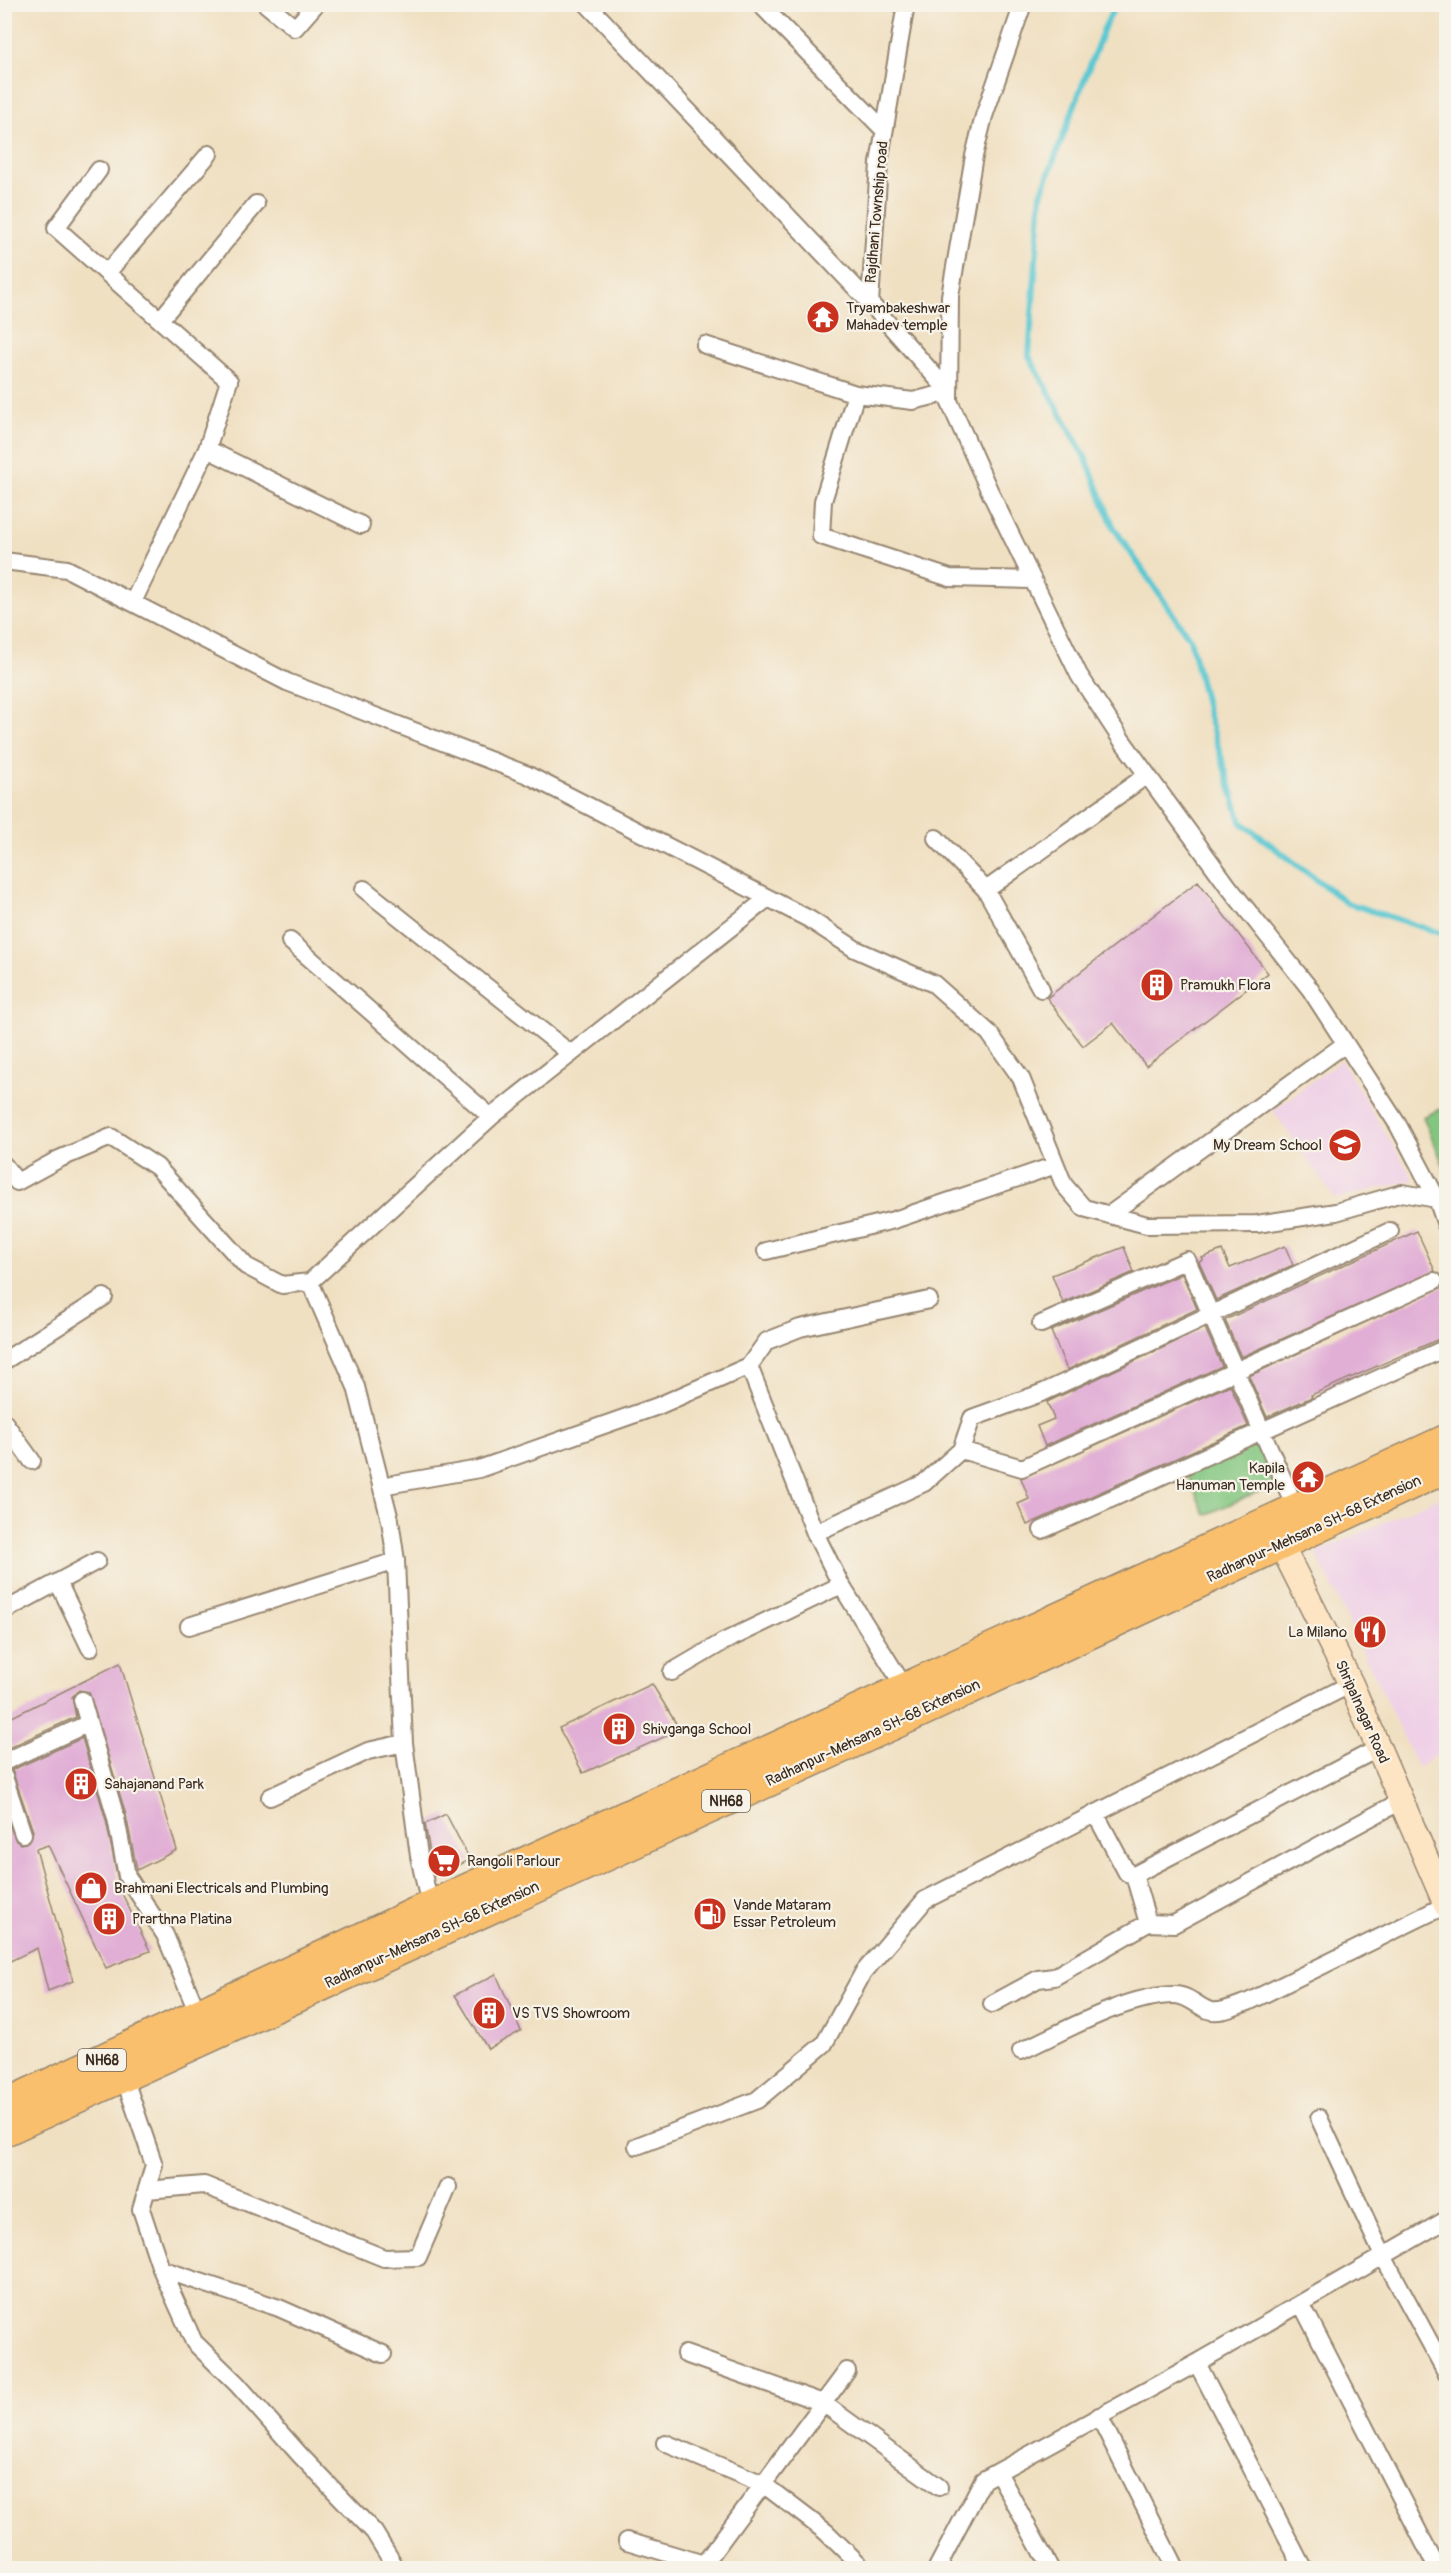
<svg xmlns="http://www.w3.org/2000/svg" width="1451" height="2573" font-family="Pangolin,sans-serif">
<rect width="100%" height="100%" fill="#f7f3e8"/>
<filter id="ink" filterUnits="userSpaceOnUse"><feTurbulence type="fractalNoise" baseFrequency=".0167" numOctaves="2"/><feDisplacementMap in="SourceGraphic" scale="12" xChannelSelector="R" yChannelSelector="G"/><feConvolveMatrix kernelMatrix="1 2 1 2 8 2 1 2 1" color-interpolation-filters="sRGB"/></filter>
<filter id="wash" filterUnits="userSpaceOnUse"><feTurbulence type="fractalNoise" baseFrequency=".008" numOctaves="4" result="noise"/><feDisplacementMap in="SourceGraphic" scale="24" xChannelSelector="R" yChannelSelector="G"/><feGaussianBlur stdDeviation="1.35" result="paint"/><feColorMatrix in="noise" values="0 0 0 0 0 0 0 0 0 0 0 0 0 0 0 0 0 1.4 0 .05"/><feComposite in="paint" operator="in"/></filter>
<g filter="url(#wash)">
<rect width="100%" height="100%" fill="#f0e0c2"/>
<path fill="#efd0e7" d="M1341,1060l73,120 -79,19 -62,-88z
M1446,1494v253l-28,21 -102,-215z"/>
<path fill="#83c680" stroke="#5f784f" stroke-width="1.5" d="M1446,1107v64l-23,-54z
M1256,1442l18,43 -69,30 -19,-43z"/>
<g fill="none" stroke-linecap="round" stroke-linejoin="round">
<path stroke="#5bc8d2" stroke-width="6" d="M1116,4l-12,24 -63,166 -12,162 57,103 28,69 76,111 19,78 32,105 106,81 99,32"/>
</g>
<g id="blocks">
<path fill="#e1aed5" d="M1198,881l70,92 -122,93 -33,-43 -30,23 -36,-48z
M1417,1231l18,40 -194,86 -16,-37z
M1285,1246l8,19 -77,35 -17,-38 4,-2 -1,-2 20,-8 8,18z
M1124,1247l10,25 -71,31 -11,-28z
M1182,1274l15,35 -130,61 -16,-39z
M1446,1285v51l-135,59 1,2 -45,20 -18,-41z
M1205,1328l17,38 -177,80 -8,-20 17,-7 -7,-17z
M1230,1385l18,41 -221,99 -9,-21 11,-5 -8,-21z
M120,1663l57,187 -40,20 -11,-55 -37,-123 -10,-2 -7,7 4,20 -72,33v-29z
M652,1684l28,46 -97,43 -24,-45z
M82,1738l24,82 12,60 -2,1 34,70 -44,17 -58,-123 -12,4 37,132 -25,10 -11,-43 -33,16v-152l12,29 5,3 9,-3 3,-10 -21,-61z
M446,1814l24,46 -36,16 -9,-52z
M496,1974l25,57 -33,18 -33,-54z"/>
</g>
</g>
<g filter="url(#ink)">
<use href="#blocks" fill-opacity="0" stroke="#968570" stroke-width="1.5"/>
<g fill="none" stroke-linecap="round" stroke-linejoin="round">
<defs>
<path id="street" d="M266,4l29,24 21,-24
M587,4l283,299
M760,4l124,126
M1023,4l-39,112 -10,40 -24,140 -1,105 41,91 89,183 42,64 107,147 82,103 88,136 39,74 9,26
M99,170l-43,58 173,153 -22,68 -74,153
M107,273l102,-119
M160,320l96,-116
M705,345l151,49 57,7 36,-9 -79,-89 9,-140 27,-159
M856,394l-33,107 -2,35 129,42 82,2
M207,449l154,76
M4,561l63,8 220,113 241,93 281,144 46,30 79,35 55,49 32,45 43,107 20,23 63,17 110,-1 79,-12 66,-19 35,6
M936,838l50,52 55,99
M364,889l207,165
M986,890l161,-115
M290,941l201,176
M4,1165l13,17 42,-23 52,-22 46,30 89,99 36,19 28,-3 46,105 34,133 6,41 8,182 15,113 11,50
M1109,1215l236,-171
M766,1251l128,-31 162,-55
M310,1282l181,-165 277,-219
M1041,1324l146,-64 109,249
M4,1361l100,-64
M749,1366l66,167 26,52 67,108
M4,1422l28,39
M961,1450l61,18 412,-187
M381,1486l98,-17 179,-63 91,-40 18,-25 33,-13 129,-28
M1042,1530l404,-182
M815,1533l109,-50 37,-33 11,-32 72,-26 346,-161
M58,1582l32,66
M4,1611l93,-50
M189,1626l207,-65
M672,1672l51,-30 118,-57
M82,1700l34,118 11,58 38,59 34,81
M4,1762l83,-38
M4,1777l19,57
M270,1797l98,-46 36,-8
M1095,1813l32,60 7,2 14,48
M1134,1875l245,-127
M992,2004l46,-25 16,-2 94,-54 26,1 227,-123
M1021,2051c44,-20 105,-56 154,-56 12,0 23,11 33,15 12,5 29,-5 40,-8l198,-97
M122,2071l32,94 -13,44 20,60 33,73 43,42 63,71 74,77 22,36
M1319,2118l64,138 63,116
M637,2146l120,-46 67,-56 39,-71 62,-73 426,-216
M147,2190l57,-5 180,73 34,-1 30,-70
M161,2269l118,39 104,46
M1301,2303l136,265
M685,2354l138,49 116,84
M1197,2363l106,205
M1099,2416l76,152
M665,2443l98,41 63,48 37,36
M998,2472l52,96
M627,2541l77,23 7,4
M704,2564l143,-193
M937,2568l46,-88 214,-117 249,-143"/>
<path id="secondary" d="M1273,1529l78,155 95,221"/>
<path id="highway" d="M4,2105l426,-199 1016,-466
M4,2131l916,-419 526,-244"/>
</defs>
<use href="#street" stroke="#968570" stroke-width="20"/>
<use href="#secondary" stroke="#968570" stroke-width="27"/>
<use href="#highway" stroke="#968570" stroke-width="33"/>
<use href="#street" stroke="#fff" stroke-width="16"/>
<use href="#secondary" stroke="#fde5c4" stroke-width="24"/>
<use href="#highway" stroke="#f9bf6c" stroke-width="30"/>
</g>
</g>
<defs>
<symbol id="temple-disc" viewBox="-11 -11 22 22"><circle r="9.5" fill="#c8321e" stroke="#f7f3e8"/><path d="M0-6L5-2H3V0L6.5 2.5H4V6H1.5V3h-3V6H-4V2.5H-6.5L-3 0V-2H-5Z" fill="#fff"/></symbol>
<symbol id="building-disc" viewBox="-11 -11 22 22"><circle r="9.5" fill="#c8321e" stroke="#f7f3e8"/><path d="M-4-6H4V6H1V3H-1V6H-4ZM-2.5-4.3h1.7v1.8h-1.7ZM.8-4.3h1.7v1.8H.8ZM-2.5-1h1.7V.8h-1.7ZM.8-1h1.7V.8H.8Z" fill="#fff"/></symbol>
<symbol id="school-disc" viewBox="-11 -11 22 22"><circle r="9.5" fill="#c8321e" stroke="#f7f3e8"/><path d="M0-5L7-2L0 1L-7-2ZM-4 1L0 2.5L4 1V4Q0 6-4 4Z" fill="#fff"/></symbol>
<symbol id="restaurant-disc" viewBox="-11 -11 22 22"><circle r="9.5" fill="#c8321e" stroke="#f7f3e8"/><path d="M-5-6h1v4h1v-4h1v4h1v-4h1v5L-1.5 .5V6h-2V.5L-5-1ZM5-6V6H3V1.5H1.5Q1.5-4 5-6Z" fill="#fff"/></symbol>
<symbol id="supermarket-disc" viewBox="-11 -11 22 22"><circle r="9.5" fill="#c8321e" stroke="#f7f3e8"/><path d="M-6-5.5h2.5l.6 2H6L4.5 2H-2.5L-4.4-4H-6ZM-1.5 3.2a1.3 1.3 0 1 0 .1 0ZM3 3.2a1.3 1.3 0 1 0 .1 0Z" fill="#fff"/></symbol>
<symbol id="shop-disc" viewBox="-11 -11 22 22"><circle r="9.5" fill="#c8321e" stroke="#f7f3e8"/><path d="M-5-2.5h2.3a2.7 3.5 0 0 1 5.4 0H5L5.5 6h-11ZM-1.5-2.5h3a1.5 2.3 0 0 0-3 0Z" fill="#fff"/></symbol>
<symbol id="fuel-disc" viewBox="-11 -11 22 22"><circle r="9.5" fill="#c8321e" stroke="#f7f3e8"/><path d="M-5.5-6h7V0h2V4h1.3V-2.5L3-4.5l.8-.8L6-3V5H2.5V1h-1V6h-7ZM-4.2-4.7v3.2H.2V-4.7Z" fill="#fff"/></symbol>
</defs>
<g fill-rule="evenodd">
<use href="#temple-disc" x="804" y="298" width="38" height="38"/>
<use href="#building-disc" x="1138" y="966" width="38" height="38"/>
<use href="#school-disc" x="1326" y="1126" width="38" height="38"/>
<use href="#temple-disc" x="1289" y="1458" width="38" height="38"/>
<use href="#restaurant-disc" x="1351" y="1613" width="38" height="38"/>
<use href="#building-disc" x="600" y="1710" width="38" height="38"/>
<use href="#building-disc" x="62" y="1765" width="38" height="38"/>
<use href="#supermarket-disc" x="425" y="1842" width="38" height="38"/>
<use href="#shop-disc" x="72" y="1869" width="38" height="38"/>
<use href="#fuel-disc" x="691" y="1895" width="38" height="38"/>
<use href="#building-disc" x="90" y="1900" width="38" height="38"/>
<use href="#building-disc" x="470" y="1994" width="38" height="38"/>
</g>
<g text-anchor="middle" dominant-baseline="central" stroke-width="4.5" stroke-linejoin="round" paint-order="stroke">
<g fill="#f7f3e8" stroke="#73665b" stroke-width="1.5">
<rect x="702" y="1790" width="48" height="22" rx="4.5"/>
<rect x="78" y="2049" width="48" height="22" rx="4.5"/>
</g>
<g font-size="14" font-weight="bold" fill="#3b2a1e">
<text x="726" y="1801">NH68</text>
<text x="102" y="2060">NH68</text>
</g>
<g font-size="15" fill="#3b2a1e" stroke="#f7f3e8">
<text transform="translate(877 212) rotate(-85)">Rajdhani Township road</text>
<text transform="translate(1314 1529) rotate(-25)">Radhanpur-Mehsana SH-68 Extension</text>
<text transform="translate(1362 1712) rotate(66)">Shripalnagar Road</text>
<text transform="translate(873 1733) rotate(-25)">Radhanpur-Mehsana SH-68 Extension</text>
<text transform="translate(432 1935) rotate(-25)">Radhanpur-Mehsana SH-68 Extension</text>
</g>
<g font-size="15" fill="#3b2a1e" stroke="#f7f3e8" text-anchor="start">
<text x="846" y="308">Tryambakeshwar<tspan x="846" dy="17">Mahadev temple</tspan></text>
<text x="1180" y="985">Pramukh Flora</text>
<text x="1322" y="1145" text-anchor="end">My Dream School</text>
<text x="1285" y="1468" text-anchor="end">Kapila<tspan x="1285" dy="17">Hanuman Temple</tspan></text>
<text x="1347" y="1632" text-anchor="end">La Milano</text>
<text x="642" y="1729">Shivganga School</text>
<text x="104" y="1784">Sahajanand Park</text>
<text x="467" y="1861">Rangoli Parlour</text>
<text x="114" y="1888">Brahmani Electricals and Plumbing</text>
<text x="733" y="1905">Vande Mataram<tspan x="733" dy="17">Essar Petroleum</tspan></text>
<text x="132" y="1919">Prarthna Platina</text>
<text x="512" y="2013">VS TVS Showroom</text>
</g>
</g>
<rect width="1451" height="2573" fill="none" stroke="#f7f3e8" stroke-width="24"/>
</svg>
